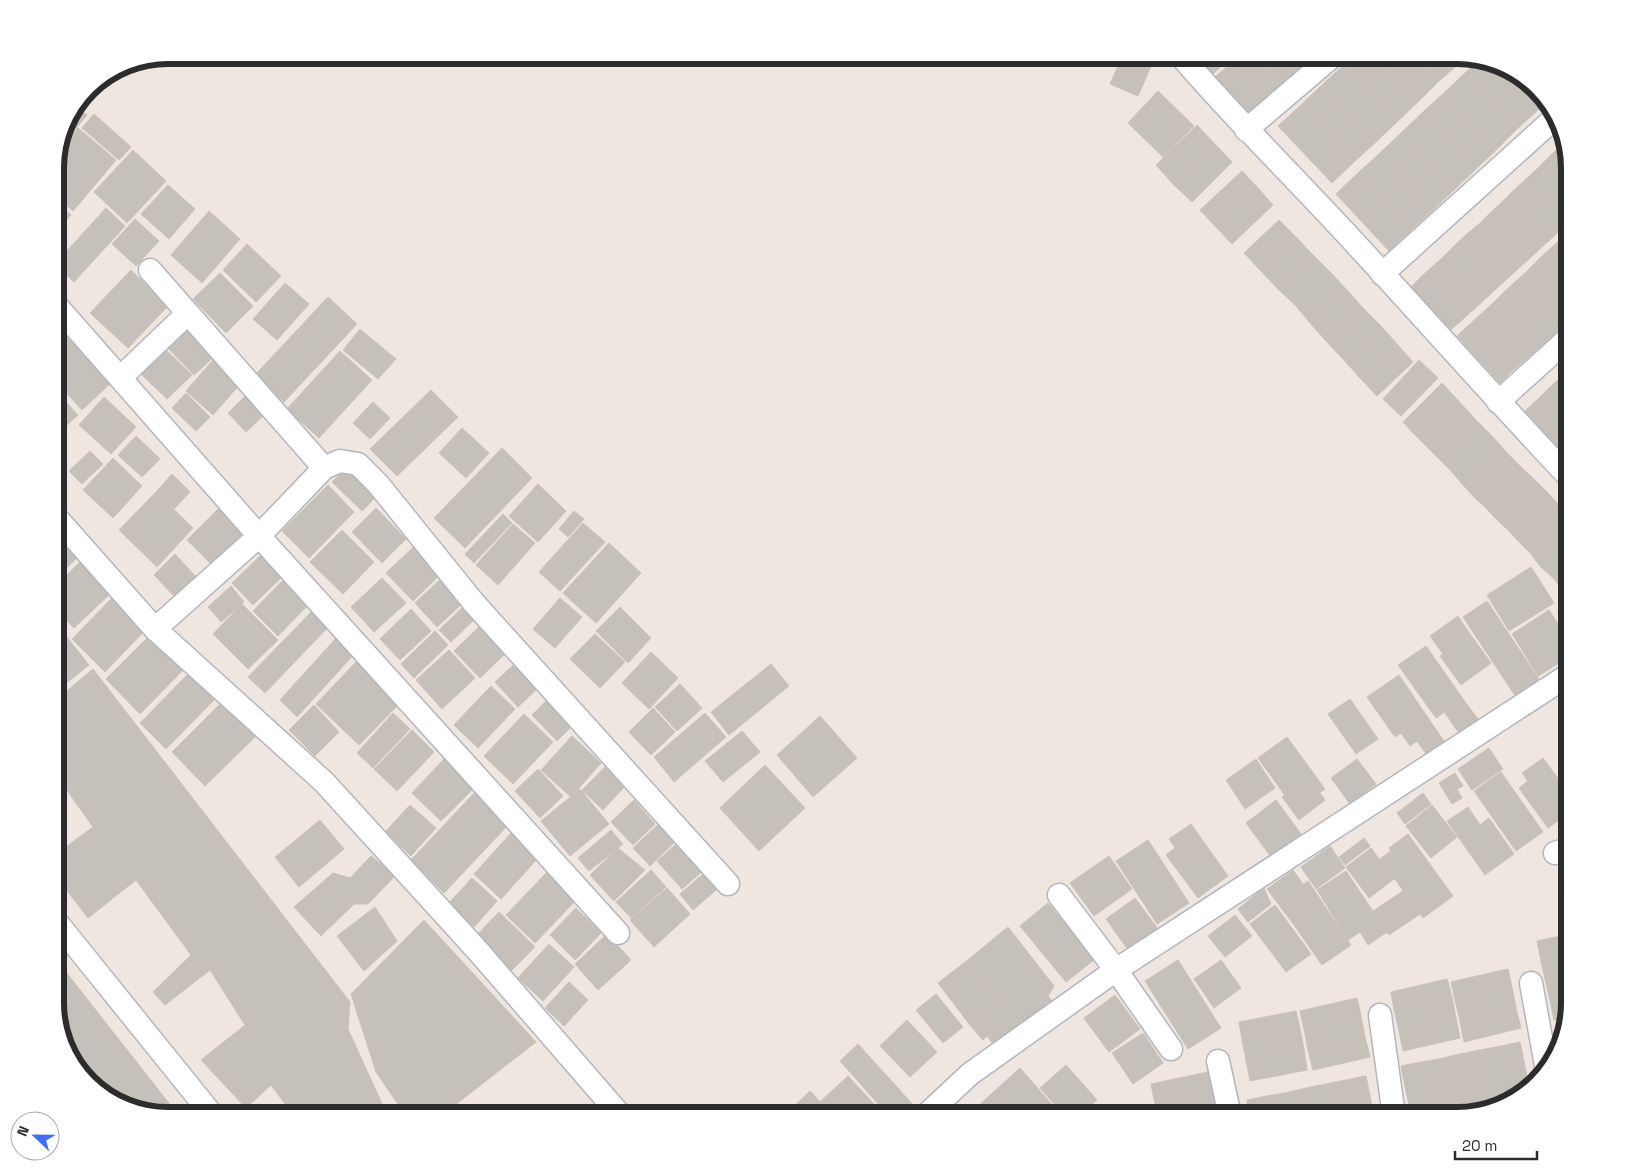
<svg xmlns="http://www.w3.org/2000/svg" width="1625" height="1171" font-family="'Space Grotesk',sans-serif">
<rect width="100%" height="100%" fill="#eee6df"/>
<path fill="#c6c0bb" stroke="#c9c2b8" d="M1123,55h33l-18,41 -28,-12z
M1196,55h30l3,4 -16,15z
M1239,55h16l28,31 -16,15 -35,-39z
M1255,55h35l12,13 -19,18z
M1290,55h27l-15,13z
M1355,55h23l42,45 -22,21 -53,-57z
M1378,55h37l24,26 -19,19z
M1415,55h40l6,7 -22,19z
M1232,62l35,39 -17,15 -35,-39z
M1477,62l24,8 37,40 -21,19 -52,-56z
M1345,64l53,57 -22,21 -53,-58z
M1501,70l25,8 20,25 -8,7z
M1465,73l52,56 -21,21 -52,-57z
M1323,84l53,58 -22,20 -53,-57z
M1158,91l36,35 -31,31 -35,-34z
M1444,93l52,57 -19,18 -53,-57z
M1301,105l53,57 -22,21 -54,-57z
M76,106l11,9 -29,35 9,-32z
M1424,111l53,57 -22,21 -53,-57z
M94,114l37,33 -12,13 -37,-32z
M1197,125l17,18 -41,41 -17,-19z
M78,128l38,32 -43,51 -18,-15v-36l2,-6z
M1402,132l53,57 -22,21 -53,-57z
M1214,143l18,19 -40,40 -19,-18z
M1564,144l6,24v8l-19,-21z
M133,150l33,31 -39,42 -33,-31z
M1380,153l53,57 -22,20 -53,-57z
M1551,155l19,21v25l-32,-33z
M1538,168l32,33v19l-4,4 -41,-44z
M1242,171l16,17 -42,39 -16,-17z
M1358,173l53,57 -22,21 -53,-57z
M1525,180l41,44 -12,12 -41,-45z
M168,185l27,24 -26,30 -28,-25z
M1258,188l15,17 -41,39 -16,-17z
M1513,191l41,45 -12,11 -41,-44z
M55,201l16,14 -16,18z
M1501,203l41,44 -12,11 -41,-44z
M106,208l19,18 -51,56 -19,-18z
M209,211l31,28 -38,44 -31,-28z
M1489,214l41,44 -10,9 -41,-43z
M135,219l24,22 -23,25 -24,-22z
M1279,220l16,16 -35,34 -16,-17z
M1479,224l41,43 -12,11 -40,-45z
M1468,233l40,45 -11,10 -41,-44z
M1295,236l17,18 -35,34 -17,-18z
M1564,236l6,6v26l-19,-20z
M247,244l34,32 -25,26 -33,-32z
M1456,244l41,44 -13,12 -40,-44z
M1551,248l19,20v25l-31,-34z
M1312,254l18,18 -34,34 -19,-18z
M1444,256l40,44 -12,11 -40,-44z
M1539,259l31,34v26l-43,-48z
M1432,267l40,44 -11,10 -39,-45z
M131,270l37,36 -40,42 -38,-35z
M1527,271l43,48 -12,11 -43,-48z
M1330,272l17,18 -37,33 -14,-17z
M220,273l33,33 -27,27 -33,-34z
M1422,276l39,45 -13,11 -38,-44z
M1515,282l43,48 -11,11 -44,-48z
M285,283l24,21 -32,36 -24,-21z
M1347,290l16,18 -36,34 -17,-19z
M1503,293l44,48 -12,10 -43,-47z
M328,297l29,27 -73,78 -29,-27z
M1492,304l43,47 -11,10 -43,-47z
M1363,308l17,17 -36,35 -17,-18z
M1481,314l43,47 -12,10 -43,-46z
M55,315l59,65 -32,30 -27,-30z
M1380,325l17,19 -37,34 -16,-18z
M1469,325l43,46 -12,12 -43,-47z
M191,326l26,28 -23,21 -26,-27z
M360,329l36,30 -18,20 -35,-29z
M1397,344l16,18 -36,34 -17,-18z
M163,347l29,28 -25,24 -28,-27z
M340,351l32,29 -53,58 -32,-29z
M214,359l27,24 -28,32 -27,-24z
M1419,360l19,18 -37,38 -18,-17z
M1570,369v22l-11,-12z
M1559,379l11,12v22l-22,-24z
M1442,383l12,13 -40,38 -11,-12z
M1548,389l22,24v23l-33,-36z
M55,390l23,25 -23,21z
M431,390l27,27 -61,59 -27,-27z
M186,393l24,24 -14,14 -24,-23z
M247,394l19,19 -20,19 -18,-19z
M1454,396l11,12 -40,37 -11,-11z
M104,397l32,30 -25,27 -32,-29z
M1537,400l33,36v19l-3,3 -42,-47z
M373,402l17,16 -20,21 -17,-16z
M1465,408l11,12 -39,37 -12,-12z
M1476,420l13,13 -38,38 -14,-14z
M462,428l27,25 -23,25 -27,-25z
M1489,433l13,14 -39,38 -12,-14z
M136,436l24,23 -18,18 -24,-22z
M1502,447l10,11 -38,39 -11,-12z
M502,448l30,30 -67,70 -31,-30z
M90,451l13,13 -21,20 -13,-13z
M113,458l29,28 -29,32 -30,-28z
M1512,458l11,11 -37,39 -12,-11z
M349,465l30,29 -17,17 -30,-29z
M1523,469l12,11 -39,39 -10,-11z
M172,474l18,18 -16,17 -18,-17z
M1535,480l12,12 -39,38 -12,-11z
M538,484l28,27 -28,31 -29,-26z
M328,485l26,27 -45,46 -27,-27z
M156,492l37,36 -36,39 -38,-37z
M1547,492l12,13 -39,38 -12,-13z
M1559,505l11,11 -40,37 -10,-10z
M221,506l24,25 -33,34 -25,-25z
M376,508l30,31 -24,24 -30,-31z
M574,511l10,8 -16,18 -9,-8z
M503,514l9,9 -38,40 -9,-9z
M1570,516v21l-30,29 -10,-13z
M583,523l22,19 -45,49 -21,-19z
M513,524l22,19 -37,42 -22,-20z
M55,530l24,26 -24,23z
M342,530l32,32 -31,32 -33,-32z
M1570,537v21l-19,18 -11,-10z
M418,543l26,28 -31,30 -27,-28z
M609,543l32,30 -45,50 -33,-30z
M263,553l21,22 -31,30 -21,-22z
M175,554l22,24 -21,20 -22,-23z
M1570,558v21l-9,8 -10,-11z
M82,560l30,32 -38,36 -19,-19v-22z
M1531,567l23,36 -45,28 -22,-36z
M445,575l22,24 -30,28 -22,-24z
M382,578l24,25 -32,29 -23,-25z
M1570,579v19l-9,-11z
M283,580l25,25 -30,31 -25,-25z
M231,586l13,16 -23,20 -13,-15z
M115,595l33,32 -43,45 -33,-33z
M560,598l22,19 -27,31 -22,-19z
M1487,601l55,83 -24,16 -55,-83z
M467,603l12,12 -28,27 -12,-12z
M242,604l36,36 -30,29 -35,-35z
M316,607l16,16 -67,70 -17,-16z
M620,607l31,31 -23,25 -32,-32z
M411,609l20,22 -31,29 -20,-21z
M1549,610l21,33v13l-32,20 -26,-42z
M1458,616l12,18 -27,20 -13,-18z
M55,622l34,43 -34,27z
M483,623l26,27 -29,28 -26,-27z
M435,631l13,14 -34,33 -13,-14z
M152,633l34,34 -46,47 -34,-35z
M595,634l30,28 -25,26 -30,-29z
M1470,634l21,29 -30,22 -21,-29z
M339,635l18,16 -60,66 -17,-17z
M1426,646l37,53 -27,19 -38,-53z
M449,650l26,28 -33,31 -26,-29z
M651,652l27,26 -29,31 -27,-26z
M520,659l23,24 -25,24 -23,-25z
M358,660l43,42 -42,43 -43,-41z
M771,664l18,22 -60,49 -18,-23z
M93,669l257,333 -2,27 35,77 -16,10h-73l-23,-31 -25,23 -45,-48 44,-35 -35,-55 -45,35 -12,-13 38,-37 -55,-75 -48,38 -33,-43v-20l38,-28 -34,-48 -4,2v-80z
M192,670l26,26 -52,53 -26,-26z
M1399,675l23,34 -10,7 5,6 -22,15 -28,-40z
M680,684l22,24 -25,23 -22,-24z
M491,686l24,23 -37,39 -24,-23z
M551,696l25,26 -19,19 -25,-26z
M226,698l34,34 -55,54 -33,-34z
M1350,699l28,40 -22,15 -28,-40z
M1463,699l15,20 -19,14 -14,-20z
M314,705l25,27 -24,24 -26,-26z
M653,708l22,24 -24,23 -22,-23z
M1422,709l24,35 -18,13 -11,-16 -7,5 -9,-13 16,-11 -5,-6z
M393,713l17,16 -37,39 -16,-15z
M705,713l21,24 -52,45 -20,-25z
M524,714l29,28 -40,42 -29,-28z
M820,716l37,42 -44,39 -36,-42z
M412,730l22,22 -37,39 -23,-22z
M742,731l18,21 -37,30 -18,-21z
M572,736l29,27 -30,34 -30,-27z
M1287,737l38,52 -19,14 -7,-9 -10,7 -31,-43z
M1489,748l14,21 -31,21 -14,-21z
M445,758l30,29 -34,34 -29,-28z
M1543,758l27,37v17l-22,16 -29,-40 9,-7 -6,-8z
M1256,759l19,29 -30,21 -19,-29z
M1357,759l19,25 -26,20 -19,-26z
M765,765l40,43 -46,43 -39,-43z
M606,766l20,19 -23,25 -21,-20z
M538,769l25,27 -23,22 -25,-27z
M1501,772l42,60 -27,19 -42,-60z
M1455,773l8,13 -6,3 5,9 -10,6 -13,-21z
M580,789l29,35 -39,32 -29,-35z
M477,790l34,32 -67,71 -33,-33z
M1320,793l5,7 -26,20 -17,-23 3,-2 4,6 10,-7 7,9z
M1423,793l8,11 -26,20 -8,-11z
M634,800l21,24 -22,21 -22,-23z
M1276,800l25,34 -30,23 -25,-34z
M410,805l26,23 -25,28 -26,-24z
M1432,805l25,32 -26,21 -25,-32z
M1468,807l12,18 9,-7 25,36 -29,21 -38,-54z
M664,819l17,17 -31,30 -17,-18z
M320,820l24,29 -45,38 -24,-30z
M1191,824l12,17 -31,22 -6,-8 9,-7 -6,-9z
M611,830l12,14 -34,27 -11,-13z
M512,832l27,25 -38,42 -27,-25z
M1408,834l45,62 -30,22 -43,-59 11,-8 -2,-3z
M1364,838l6,8 -25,19 -6,-8z
M682,839l25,28 -25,22 -25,-28z
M1148,840l41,63 -32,21 -41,-63z
M1203,841l25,35 -30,22 -26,-35z
M1330,846l15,22 -29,21 -15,-22z
M618,848l27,22 -31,31 -24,-26z
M1371,848l23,31 -25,19 -23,-31z
M371,856l24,20 -27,28h-14l-33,32 -27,-29 39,-34 17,5z
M1109,856l23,33 -38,27 -24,-33z
M710,868l13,16 -30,26 -13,-16z
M651,870l15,17 -35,31 -15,-16z
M1293,870l10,14 -6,5 7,8 -12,9 10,13 -8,6 -27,-36z
M548,871l29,28 -42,44 -29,-28z
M1346,871l41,61 -19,13 -8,-13 -12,8 -31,-50z
M472,878l25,23 -23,26 -26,-23z
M1308,881l16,24 -10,7 -17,-23z
M667,888l23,26 -36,33 -24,-27z
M1264,888l7,16 -23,18 -10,-13z
M1403,891l17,23 -31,21 -16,-24z
M1304,897l5,8 -12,9 -5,-8z
M1135,898l23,31 -29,22 -23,-32z
M1048,903l23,28 -28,23 -23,-28z
M1275,905l36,49 -25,18 -36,-48z
M1309,905l5,7 10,-7 27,40 -29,20 -28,-40 8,-6 -5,-5z
M375,907l22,34 -33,30 -27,-35z
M576,908l25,25 -26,27 -25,-25z
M499,912l36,35 -26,26 -35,-35z
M1235,915l17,21 -27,21 -17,-21z
M424,920l112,122 -95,74h-35l-30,-44 -25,-78z
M1008,927l46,59 -6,10 7,8 -34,24 -52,-69z
M1071,931l23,29 -28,22 -23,-28z
M607,934l24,26 -33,30 -23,-26z
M1570,934v21l-29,6 -4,-20z
M549,944l25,23 -31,34 -25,-23z
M1570,955v19l-25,5 -4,-18z
M55,958l124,158h-11l-69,-23 -29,-34 -15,-49z
M969,959l32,42 -31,24 -32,-42z
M1178,960l43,68 -33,21 -43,-68z
M1221,960l20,28 -27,20 -20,-29z
M1508,969l4,18 -57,13 -4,-18z
M1570,974v22l-20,4 -5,-21z
M1447,979l5,18 -58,13 -3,-18z
M569,982l19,18 -24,26 -19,-18z
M1512,987l4,21 -56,13 -5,-21z
M936,994l27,33 -20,16 -27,-33z
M1115,995l25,34 -31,23 -25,-34z
M1570,996l-5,22 -11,2 -4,-20z
M1452,997l4,21 -57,13 -5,-21z
M1357,998l4,18 -57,13 -4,-18z
M1001,1001l20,27 -25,20 -9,-12 -4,4 -13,-15z
M1516,1008l5,20 -57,14 -4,-21z
M1296,1011l4,18 -58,11 -3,-18z
M1361,1016l4,21 -57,13 -4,-21z
M1456,1018l4,20 -57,13 -4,-20z
M907,1020l30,32 -27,25 -30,-31z
M1300,1029l4,20 -58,11 -4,-20z
M1561,1030l-5,14 -2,-12z
M1143,1033l20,30 -30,21 -21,-31z
M1365,1037l5,20 -57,13 -5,-20z
M1520,1042l9,44 -17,14 -11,-54z
M858,1044l59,65 -8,7h-20l-49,-55z
M1501,1046l11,54 -5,4 -15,4 -12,-58z
M1304,1049l3,21 -57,11 -4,-21z
M1480,1050l12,58 -21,4 -11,-58z
M1460,1054l11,58 -21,4 -11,-57z
M1439,1059l11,57h-18l-11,-54z
M1421,1062l11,54h-21l-10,-50z
M1066,1065l31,35 -18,16h-14l-25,-28z
M1020,1068l42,48h-95z
M1208,1072l4,20 -57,12 -4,-20z
M848,1076l26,28 -8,7 5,5h-38l-13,-14z
M1366,1076l8,40h-20l-8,-36z
M1346,1080l8,36h-22l-6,-32z
M1326,1084l6,32h-21l-5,-28z
M1306,1088l5,28h-22l-4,-23z
M810,1091l23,25h-49z
M1212,1092l4,18 -28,6h-30l-3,-12z
M1285,1093l4,23h-18l-4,-20z
M1267,1096l4,20h-21l-3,-16z
M1216,1110l1,6h-29z"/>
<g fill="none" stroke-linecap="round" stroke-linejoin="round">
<defs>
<path id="minor" d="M1180,55c55,64 115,123 173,186 72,78 143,159 217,237
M1246,130l88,-75
M150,270l174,198
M1382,274l175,-158
M55,304l204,232 359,397
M120,378l68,-65
M1498,402l72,-65
M55,516l100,113 169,153 154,169 143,165
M155,629l104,-93 65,-68 16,-7 18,3 20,20 96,119 254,281
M1555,853l15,-5
M1059,895l57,75 55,79
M55,920l158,196
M1531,983l16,88
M1380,1015l14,101
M1218,1061l12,55
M925,1116l45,-42 146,-104 454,-296"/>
</defs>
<use href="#minor" stroke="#b2b6bf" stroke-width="25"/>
<use href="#minor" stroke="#fff" stroke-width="22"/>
</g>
<path d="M0 0H1625V1171H0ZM168 64H1457A104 104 0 0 1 1561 168V1003A104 104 0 0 1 1457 1107H168A104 104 0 0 1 64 1003V168A104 104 0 0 1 168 64Z" fill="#fff" fill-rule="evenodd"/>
<path fill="none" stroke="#2c2c2c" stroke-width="6" d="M168 64H1457A104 104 0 0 1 1561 168V1003A104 104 0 0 1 1457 1107H168A104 104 0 0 1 64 1003V168A104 104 0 0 1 168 64Z"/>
<g transform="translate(35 1136) rotate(292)"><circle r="24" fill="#ffffff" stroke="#ababab"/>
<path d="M0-4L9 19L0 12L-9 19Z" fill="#416ef9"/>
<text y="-8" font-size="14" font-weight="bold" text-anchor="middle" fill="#2c2c2c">N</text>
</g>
<path d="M1455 1151v8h82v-8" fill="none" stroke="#2c2c2c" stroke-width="2.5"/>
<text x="1462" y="1151" font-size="15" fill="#2c2c2c" stroke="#ffffff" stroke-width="4" paint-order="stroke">20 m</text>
</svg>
